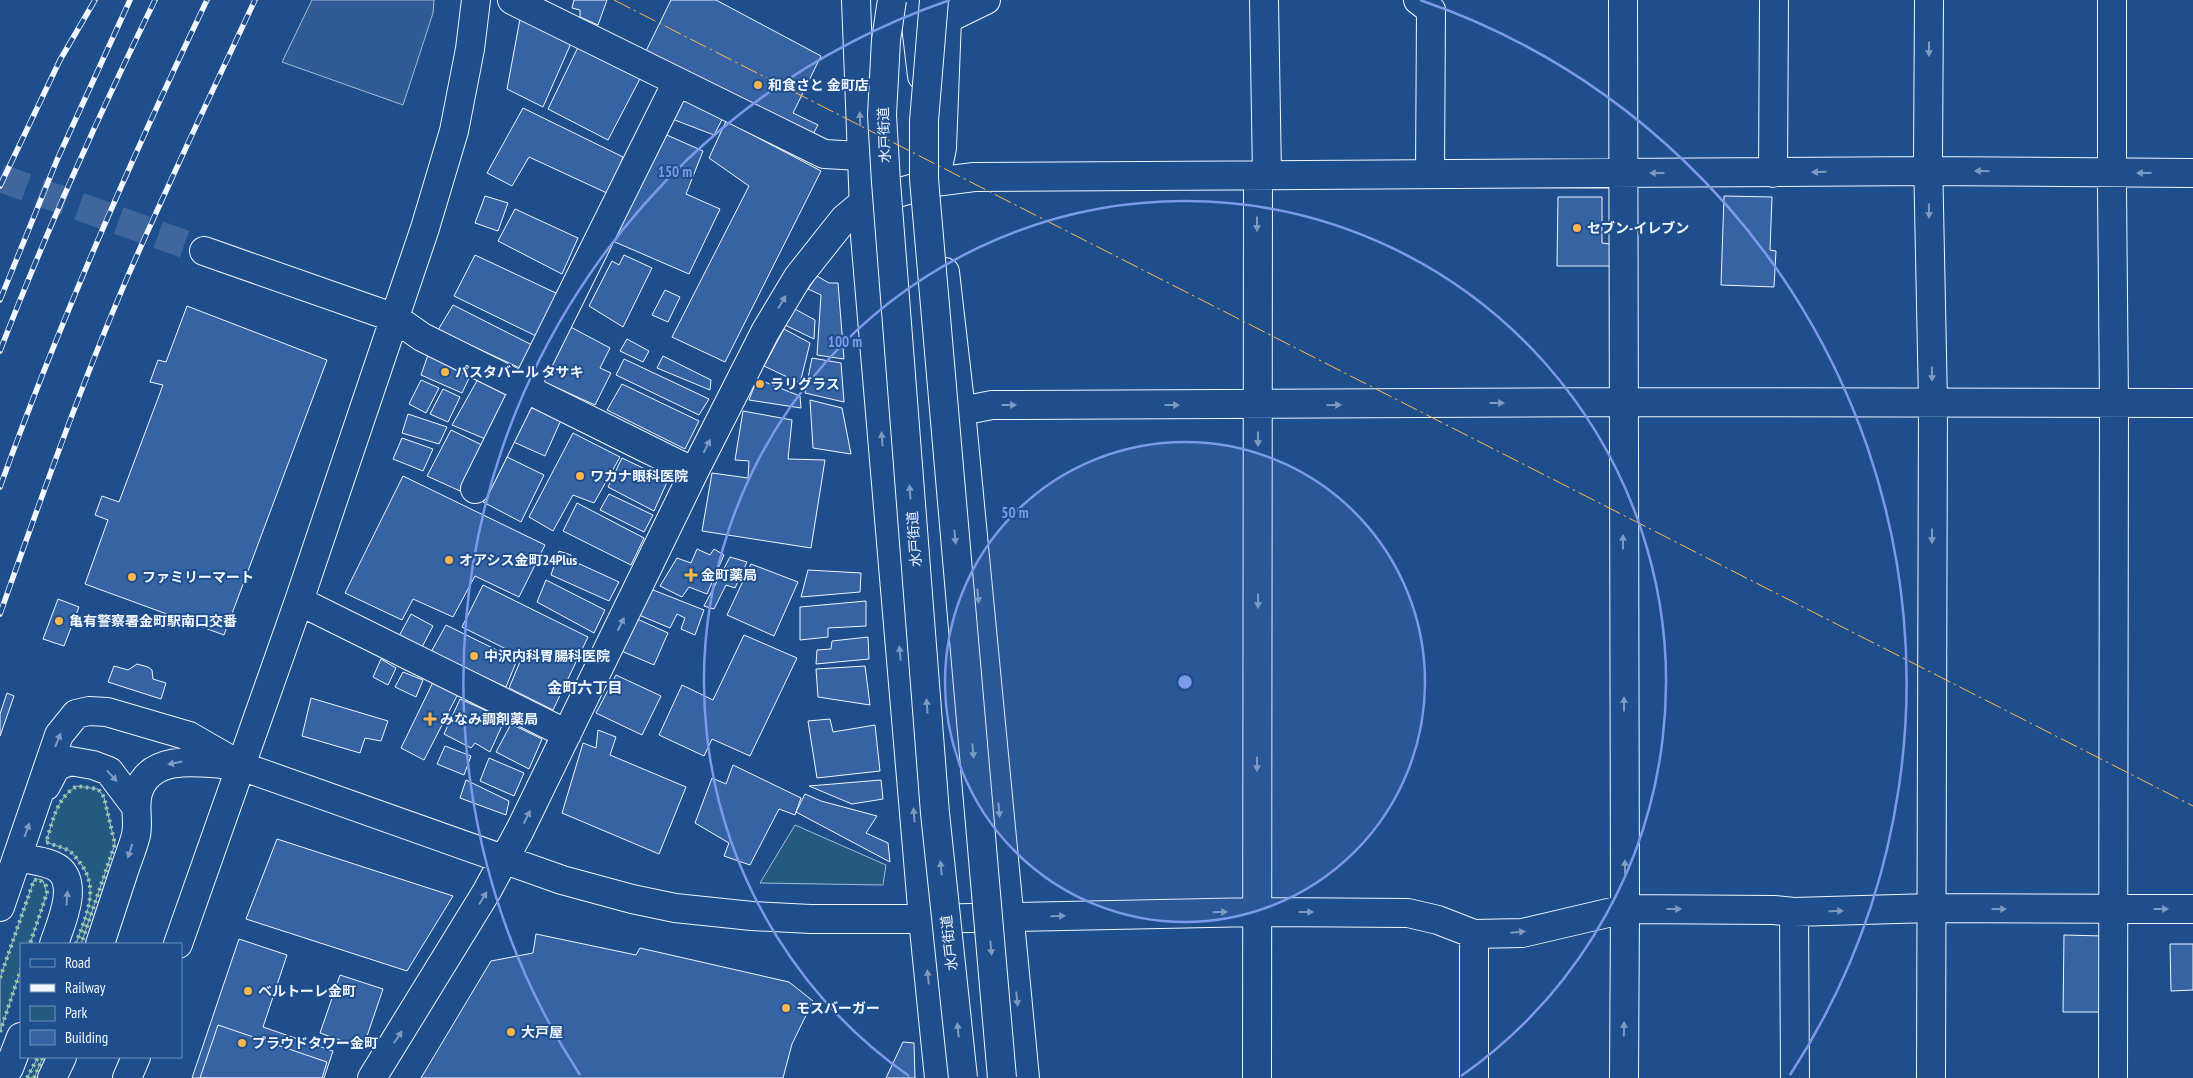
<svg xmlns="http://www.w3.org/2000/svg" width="2193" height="1078" font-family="'PT Sans Narrow','Noto Sans JP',sans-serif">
<rect width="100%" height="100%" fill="#1f4e8c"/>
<path fill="#245a82" stroke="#a8bbd7" d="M77,786l21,3 6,8 11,47 -34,100h-5c9,-27 24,-54 5,-80 -4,-5 -8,-11 -13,-14 -7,-3 -15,-5 -22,-8 7,-21 10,-44 31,-56z
M795,825l91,40 -3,20 -123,-2z
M39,879l4,2 4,12 -17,51h-9v25l-21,63v-54l34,-98z
M38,1057h5l-9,21h-7z"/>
<path fill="#305b95" stroke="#a8bbd7" d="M312,0h122l-1,13 -30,92 -121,-43z"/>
<path fill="#3563a3" stroke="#f2f6ff" d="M574,0h33l-9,25 -18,-8v-7l-8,-2z
M671,0h45l105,56 -28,57 25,12 -7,13 -165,-87z
M520,19l52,22 -29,66 -36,-18z
M580,43l63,30 -35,67 -60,-31z
M680,91l45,23 -11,21 -47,-18z
M523,108l100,49 -14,37 -80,-37 -17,29 -25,-13z
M726,121l95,50 -96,191 -53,-25 77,-151 -40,-28z
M660,132l43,19 -17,43 34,15 -31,65 -81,-35z
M485,196l23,7 -10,28 -23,-8z
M1724,196l48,1 -2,53 6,1 -2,36 -53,-2z
M1558,197h44v46l8,1v22h-53z
M515,209l63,29 -16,36 -64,-33z
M475,255l83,39 -22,42 -82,-40z
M624,255l28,13 -29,59 -34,-21 23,-45 7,4z
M817,276l12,7h9l6,76 -27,-4 4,-60 -13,-6z
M665,290l15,7 -12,25 -16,-7z
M453,305l79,40 -12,23 -82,-38z
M187,306l140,54 -103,275 -139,-51 23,-64 -13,-5 7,-19 17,6 44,-117 -13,-3 8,-22 8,2z
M793,308l22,12 -1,19 -29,-14z
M565,324l45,24 -10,20 11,5 -16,32 -55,-25z
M784,329l26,14 -10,40 -36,-17z
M627,339l22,12 -6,11 -23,-11z
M429,352l43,20 -10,21 -41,-18z
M663,356l48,24 -1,10 -53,-22z
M812,358l29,5 3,39 -39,-9z
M624,359l85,40 -10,16 -83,-40z
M478,379l34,14 -24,47 -36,-15z
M757,379l43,17 1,12 -52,-8z
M421,380l18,8 -13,25 -17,-9z
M622,384l77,37 -14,28 -78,-39z
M443,389l17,8 -12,25 -18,-8z
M810,400l32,8 9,46 -38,-6z
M528,406l33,14 -16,36 -36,-16z
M743,411l49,9 -4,39 37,1 -14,88 -109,-17 10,-58 36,5 1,-17 -14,-1z
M408,414l39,13 -8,17 -37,-11z
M451,430l33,16 -24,45 -33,-15z
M573,433l47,24 -26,46 -21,-8 -20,36 -24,-14z
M402,438l31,11 -10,22 -30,-12z
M507,457l37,18 -23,47 -38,-20z
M622,458l46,22 -14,31 -46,-24z
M403,476l142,69 -26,52 -44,-21 -22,41 -40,-18 -11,21 -57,-27z
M609,494l44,21 -9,17 -44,-22z
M577,503l67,35 -13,27 -68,-34z
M697,549l13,6 4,-6 10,6 -17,39 -18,-7 -7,10 -22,-11 17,-28 14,5z
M559,551l12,4v5l48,22 -10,19 -58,-26z
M730,557l17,5 -12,26 -9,-3 -12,24 -10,-3z
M751,564l47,18 -24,54 -47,-21z
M808,570l53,3 -1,19 -59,5z
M546,580l59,30 -11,23 -57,-31z
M483,585l105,52 -35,73 -44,-22 13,-31 -60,-30z
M648,588l56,22 -9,25 -14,-6 4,-11 -8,-4 -7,14 -31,-13z
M58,599l21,8 -15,39 -21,-7z
M866,601v25l-38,2v9l-28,3v-33z
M411,614l22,12 -12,23 -22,-13z
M635,618l33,15 -14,32 -35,-15z
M446,625l71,35 -11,27 -75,-35z
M744,635l53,23 -47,98 -38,-17 -8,17 -45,-21 23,-50 31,15z
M868,637l1,22 -53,5 1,-14 14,-1 1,-8z
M381,659l15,9 -8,17 -15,-8z
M137,664l11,3 4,3 1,9 13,4 -5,16 -53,-17 6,-16 14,4z
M865,666l5,39 -52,-8 -2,-28z
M403,672l20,8 -7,17 -21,-10z
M616,675l45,21 -19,39 -46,-22z
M435,678l25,12 -36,70 -23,-12z
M7,693l7,3 -14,40v-22z
M311,698l77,23 -7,20 -16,-3 -5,15 -58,-17z
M460,699l45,20 -15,33 -15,-9 -4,5 -27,-14z
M830,719l3,13 42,-7 5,46 -63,7 -9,-57z
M511,724l31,15 -13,30 -33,-17z
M598,730l18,7 -6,18 76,32 -27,67 -97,-41 21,-70 13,5z
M445,746l26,10 -7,19 -27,-11z
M489,758l35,15 -10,23 -34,-15z
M733,765l68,33 -6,17 -16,-6 -29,56 -26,-9 5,-13 -34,-20 17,-45 14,6z
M466,780l43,21 -3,14 -46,-17z
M881,780l2,19 -31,5 -43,-18z
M805,794l16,7 56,15 -11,17 22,10 2,19 -94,-50z
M277,839l176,57 -46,75 -161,-52z
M536,934l100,21 4,-7 149,34 24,19 -21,43 -9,34h-362l70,-117 42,-8z
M2064,935l39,1v76h-40z
M239,939l48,16 -24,72 70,24 -9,27h-132z
M2170,944h23v46l-22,1z
M340,975l43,14 -20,59 -43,-15z
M218,1025l109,37 -5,16h-122z
M903,1042l11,1 1,35h-29z"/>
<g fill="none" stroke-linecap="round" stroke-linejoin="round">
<path stroke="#3f679d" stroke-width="28" stroke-dasharray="28 14" stroke-linecap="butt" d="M0,178l204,73"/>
<defs>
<path id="minor" d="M512,0l312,154 37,2
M1264,0l3,175
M1418,0l13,10 -1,163
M1623,0l2,909 -1,169
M1929,0l-1,157 5,246 -2,675
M2112,0v188l2,215 -1,675
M947,19l39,-19
M1773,173l1,-173
M204,251l191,67 27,19 272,135
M961,411l31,-6 631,-3 570,1
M475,489l202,-407
M299,601l268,133
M46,786l10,-19 14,-6 23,4 16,6 27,36
M17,857c12,3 32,4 42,12 20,17 1,56 -5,75
M0,907l59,-172 17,-21 13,-3 18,1 82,24 52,30 321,114 70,19 43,9 77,8 59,3h112l334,-7 151,1 30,7 36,14 48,-1 103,-24 149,1 20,2 137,-4 262,1
M1794,912l1,166
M100,944c8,-24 16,-48 24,-73 4,-12 9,-24 12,-36 3,-14 -2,-28 2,-42 11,-40 63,-31 94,-28
M178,944l121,-343 126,-373 29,-97 16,-82 6,-49
M0,1077l9,-9 12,-31
M52,1078l10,-21
M127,1078l9,-21
M372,1078l115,-187 33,-61 174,-358 71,-140 33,-55 46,-58 19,-16 72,-21 39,-5 955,-6 264,2
M1257,1078l1,-903
M1474,1078v-144"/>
<path id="highway" d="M856,0l9,236 58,683 16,159
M913,0l9,76
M935,182l7,-34 5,-129 3,-19
M945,272l16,139 64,667"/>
</defs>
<use href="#minor" stroke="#f2f6ff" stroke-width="30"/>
<use href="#highway" stroke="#f2f6ff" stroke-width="30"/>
<use href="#minor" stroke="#1f4e8c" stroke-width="28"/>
<use href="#highway" stroke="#1f4e8c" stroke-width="28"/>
<defs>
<path id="rail" d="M0,186l60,-126 35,-60
M0,300l57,-140 73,-160
M0,351c46,-120 99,-236 155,-351
M0,487c60,-166 131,-328 207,-487
M0,614c40,-113 80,-226 127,-336 41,-94 85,-186 128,-278"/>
</defs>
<use href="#rail" stroke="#f2f6ff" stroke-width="5.5"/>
<use href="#rail" stroke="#1f4e8c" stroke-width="4" stroke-dasharray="11" stroke-linecap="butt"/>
<defs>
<path id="highway-bridge" d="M892,0l-6,40 -4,75 4,67 49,631 28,265
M934,0l-10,121v58l78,899"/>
</defs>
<use href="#highway-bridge" stroke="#f2f6ff" stroke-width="30" stroke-linecap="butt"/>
<use href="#highway-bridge" stroke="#1f4e8c" stroke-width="28"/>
<path stroke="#97c8a6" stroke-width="4" stroke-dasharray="2.5 4" stroke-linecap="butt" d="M76,944c9,-27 24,-54 5,-80 -4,-5 -8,-11 -13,-14 -7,-3 -15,-5 -22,-8 7,-21 10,-44 31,-56l21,3 6,8 11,47 -34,100
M0,978l34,-98 5,-1 7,7 1,7 -17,51
M0,1032l21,-63
M27,1078l11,-21
M34,1078l9,-21"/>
<path stroke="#ffb74d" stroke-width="1" stroke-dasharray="18 4 2.5 4" stroke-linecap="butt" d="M614,0l1579,806"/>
</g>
<defs><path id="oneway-solid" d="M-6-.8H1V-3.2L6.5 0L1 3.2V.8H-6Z" transform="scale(1.25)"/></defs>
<g fill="#7e9ac0">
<use href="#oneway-solid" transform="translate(1929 49) rotate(90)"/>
<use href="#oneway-solid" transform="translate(860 119) rotate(-92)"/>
<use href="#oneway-solid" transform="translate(1982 171) rotate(-179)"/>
<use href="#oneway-solid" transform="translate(1819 172) rotate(179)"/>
<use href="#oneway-solid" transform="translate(1657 173) rotate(-180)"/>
<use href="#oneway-solid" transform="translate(2144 173) rotate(-180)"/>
<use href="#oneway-solid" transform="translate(1929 211) rotate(89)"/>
<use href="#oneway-solid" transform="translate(1257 224) rotate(90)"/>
<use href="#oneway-solid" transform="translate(782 302) rotate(-59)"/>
<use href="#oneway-solid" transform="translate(1932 374) rotate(89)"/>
<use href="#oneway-solid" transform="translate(1497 403)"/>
<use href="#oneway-solid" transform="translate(1009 405)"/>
<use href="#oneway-solid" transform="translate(1172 405)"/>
<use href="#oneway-solid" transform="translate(1334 405) rotate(-1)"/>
<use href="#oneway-solid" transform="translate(882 439) rotate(-95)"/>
<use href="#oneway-solid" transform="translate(1258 439) rotate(90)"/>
<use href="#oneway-solid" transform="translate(707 446) rotate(-63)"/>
<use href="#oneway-solid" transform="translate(910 492) rotate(-94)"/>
<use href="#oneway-solid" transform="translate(1932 536) rotate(90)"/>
<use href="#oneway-solid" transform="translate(955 537) rotate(85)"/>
<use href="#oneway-solid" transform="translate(1623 542) rotate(-90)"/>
<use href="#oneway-solid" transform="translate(978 596) rotate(85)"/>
<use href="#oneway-solid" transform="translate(1258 601) rotate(90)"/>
<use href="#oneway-solid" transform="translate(621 624) rotate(-64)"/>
<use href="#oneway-solid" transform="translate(900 653) rotate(-95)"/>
<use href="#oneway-solid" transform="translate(1624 704) rotate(-90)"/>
<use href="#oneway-solid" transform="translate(927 706) rotate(-94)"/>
<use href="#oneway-solid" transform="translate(58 740) rotate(-68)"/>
<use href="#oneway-solid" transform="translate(973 751) rotate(85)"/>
<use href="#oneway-solid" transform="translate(175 763) rotate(169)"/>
<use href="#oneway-solid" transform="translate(1257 764) rotate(90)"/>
<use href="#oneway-solid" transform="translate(112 776) rotate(47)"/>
<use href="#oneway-solid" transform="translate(999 810) rotate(85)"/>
<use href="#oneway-solid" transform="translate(914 815) rotate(-95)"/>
<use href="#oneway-solid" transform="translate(527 817) rotate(-64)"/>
<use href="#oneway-solid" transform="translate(27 830) rotate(-70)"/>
<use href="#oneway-solid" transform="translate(130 851) rotate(108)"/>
<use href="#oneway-solid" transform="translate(1625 867) rotate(-90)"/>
<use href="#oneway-solid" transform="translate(941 868) rotate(-96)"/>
<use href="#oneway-solid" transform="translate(67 898) rotate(-86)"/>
<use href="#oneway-solid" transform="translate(483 898) rotate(-59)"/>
<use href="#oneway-solid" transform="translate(1674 909)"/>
<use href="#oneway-solid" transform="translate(1999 909)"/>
<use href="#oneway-solid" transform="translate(2161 909)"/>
<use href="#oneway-solid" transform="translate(1836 911) rotate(-1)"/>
<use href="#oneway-solid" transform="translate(1220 912) rotate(-1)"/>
<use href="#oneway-solid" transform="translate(1306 912)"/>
<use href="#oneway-solid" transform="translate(1058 916) rotate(-1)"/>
<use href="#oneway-solid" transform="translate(1518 932) rotate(-5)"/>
<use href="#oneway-solid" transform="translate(991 948) rotate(85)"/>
<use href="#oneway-solid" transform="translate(928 977) rotate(-96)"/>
<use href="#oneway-solid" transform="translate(1017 999) rotate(84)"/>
<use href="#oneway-solid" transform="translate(1624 1029) rotate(-89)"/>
<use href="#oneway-solid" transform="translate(958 1030) rotate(-96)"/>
<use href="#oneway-solid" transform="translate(398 1037) rotate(-57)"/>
</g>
<circle cx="1185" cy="682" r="240" fill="#7d9aea" fill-opacity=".12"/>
<g fill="none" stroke="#7d9aea" stroke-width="2.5">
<circle cx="1185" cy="682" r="240"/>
<path d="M909 1076A481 481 0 1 1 1461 1076"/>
<path d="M580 1075A721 721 0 0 1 950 0M1420 0A721 721 0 0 1 1790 1075"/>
</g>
<g fill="#ffb74d" stroke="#1f4e8c" stroke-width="2">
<circle cx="758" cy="85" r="5"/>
<circle cx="1577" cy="228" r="5"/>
<circle cx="445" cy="372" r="5"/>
<circle cx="760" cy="384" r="5"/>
<circle cx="580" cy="476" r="5"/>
<circle cx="449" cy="560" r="5"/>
<path d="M688.5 567.5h5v5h5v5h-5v5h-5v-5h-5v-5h5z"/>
<circle cx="132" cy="577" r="5"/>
<circle cx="59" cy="621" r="5"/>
<circle cx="474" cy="656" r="5"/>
<path d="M427.5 711.5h5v5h5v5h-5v5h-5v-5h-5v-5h5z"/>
<circle cx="248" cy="991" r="5"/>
<circle cx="786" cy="1008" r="5"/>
<circle cx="511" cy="1032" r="5"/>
<circle cx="242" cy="1043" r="5"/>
</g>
<g text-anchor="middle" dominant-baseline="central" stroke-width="4" stroke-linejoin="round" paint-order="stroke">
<g font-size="14" font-weight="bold" fill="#f2f6ff" stroke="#1f4e8c" text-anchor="start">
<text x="768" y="85">和食さと 金町店</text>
<text x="1587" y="228">セブン-イレブン</text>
<text x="455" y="372">パスタバール タサキ</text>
<text x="770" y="384">ラリグラス</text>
<text x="590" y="476">ワカナ眼科医院</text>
<text x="459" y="560">オアシス金町24Plus</text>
<text x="701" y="575">金町薬局</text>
<text x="142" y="577">ファミリーマート</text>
<text x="69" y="621">亀有警察署金町駅南口交番</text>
<text x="484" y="656">中沢内科胃腸科医院</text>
<text x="440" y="719">みなみ調剤薬局</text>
<text x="258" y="991">ベルトーレ金町</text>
<text x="796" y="1008">モスバーガー</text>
<text x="521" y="1032">大戸屋</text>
<text x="252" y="1043">プラウドタワー金町</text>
</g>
<g font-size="14" fill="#f2f6ff" stroke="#1f4e8c">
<text transform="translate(884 135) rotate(-92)">水戸街道</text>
<text transform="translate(914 539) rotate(-94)">水戸街道</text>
<text transform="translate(949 943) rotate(-96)">水戸街道</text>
</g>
<g font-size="15" font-weight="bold" fill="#f2f6ff" stroke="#1f4e8c">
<text x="585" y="687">金町六丁目</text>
</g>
</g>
<circle cx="1185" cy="682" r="8" fill="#7d9aea" stroke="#1f4e8c" stroke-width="2.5"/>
<g font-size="15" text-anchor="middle" font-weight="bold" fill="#7d9aea" stroke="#1f4e8c" stroke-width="4" stroke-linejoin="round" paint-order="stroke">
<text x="675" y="177">150 m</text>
<text x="845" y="347">100 m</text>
<text x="1015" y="518">50 m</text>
</g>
<rect x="20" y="943" width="162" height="115" fill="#1f4e8c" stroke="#7391ba"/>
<rect x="30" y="959" width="25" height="8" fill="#1f4e8c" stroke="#7391ba"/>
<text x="65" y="968" font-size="15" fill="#f2f6ff">Road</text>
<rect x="30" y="984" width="25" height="8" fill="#f2f6ff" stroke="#7391ba"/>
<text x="65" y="993" font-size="15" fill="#f2f6ff">Railway</text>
<rect x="30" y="1006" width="25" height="15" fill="#245a82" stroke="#7391ba"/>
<text x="65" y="1018" font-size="15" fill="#f2f6ff">Park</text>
<rect x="30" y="1030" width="25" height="15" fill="#3563a3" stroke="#7391ba"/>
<text x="65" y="1043" font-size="15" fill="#f2f6ff">Building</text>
</svg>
